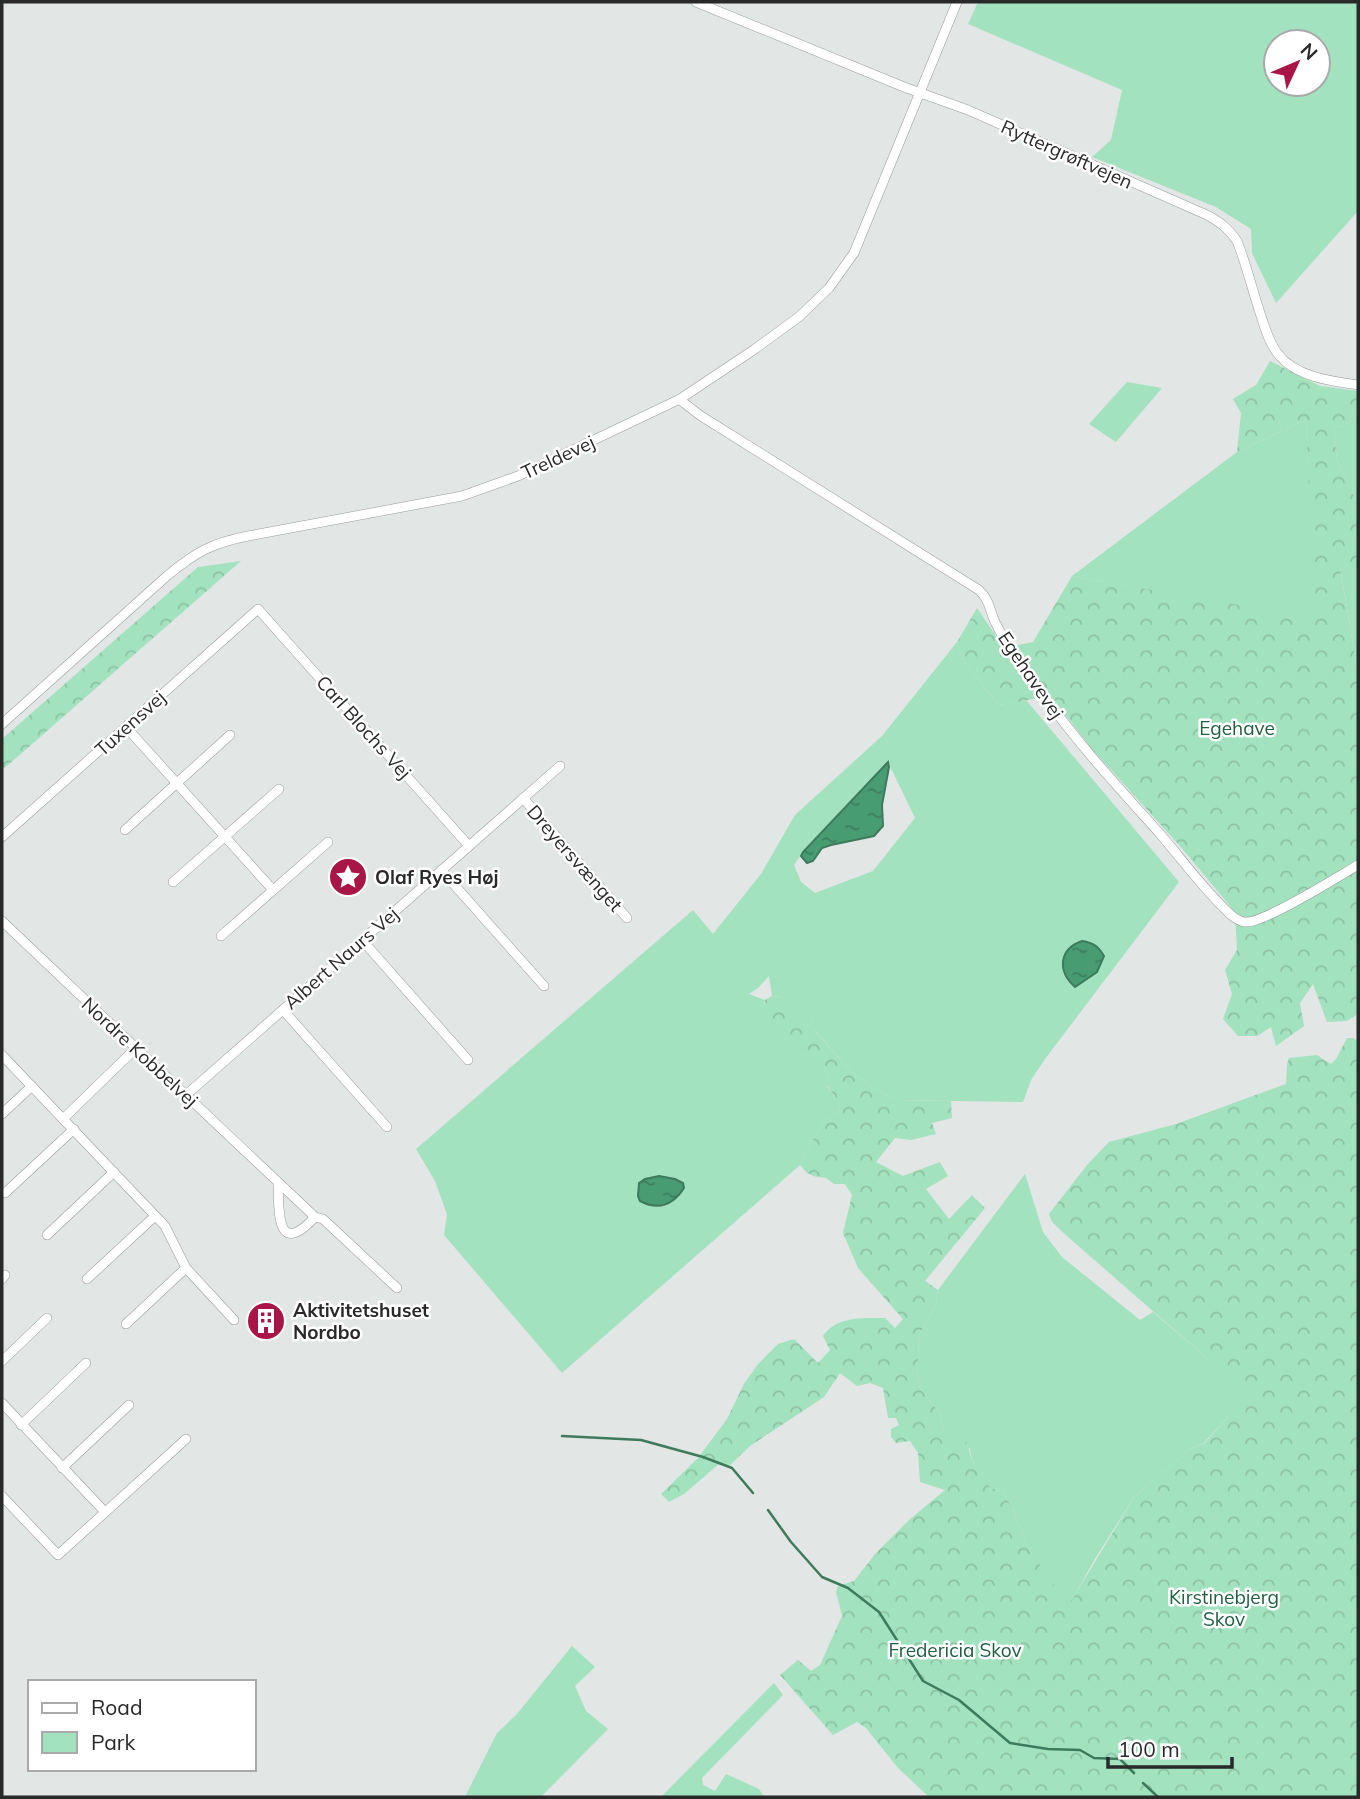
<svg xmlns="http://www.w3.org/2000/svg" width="1360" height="1799" font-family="Mulish,sans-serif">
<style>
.green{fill:#a2e2be;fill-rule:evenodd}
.forest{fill:url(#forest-crowns)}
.water{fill:url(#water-ripples);stroke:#3e7a5c;stroke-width:2}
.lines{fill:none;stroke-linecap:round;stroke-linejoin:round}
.stream{stroke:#3e7a5c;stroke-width:2.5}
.minor-casing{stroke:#979b99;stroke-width:10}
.minor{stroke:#fff;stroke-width:9}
.labels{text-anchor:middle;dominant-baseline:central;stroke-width:5;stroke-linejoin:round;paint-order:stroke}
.street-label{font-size:19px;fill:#282928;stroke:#fff}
.park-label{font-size:19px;fill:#205f42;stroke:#fff}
.poi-label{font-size:19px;font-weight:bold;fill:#282928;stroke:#fff;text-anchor:start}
</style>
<defs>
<pattern id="forest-crowns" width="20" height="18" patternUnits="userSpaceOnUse" patternTransform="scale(1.75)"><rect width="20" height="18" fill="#a2e2be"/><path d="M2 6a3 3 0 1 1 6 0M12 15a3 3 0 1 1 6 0" fill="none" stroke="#8cc2a3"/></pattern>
<pattern id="water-ripples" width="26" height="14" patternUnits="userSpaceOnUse" patternTransform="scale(1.75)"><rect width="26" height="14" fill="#479c72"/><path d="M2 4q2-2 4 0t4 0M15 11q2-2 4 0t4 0" fill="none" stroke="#3b7f5e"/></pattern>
</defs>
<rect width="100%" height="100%" fill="#e2e6e4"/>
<g class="green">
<path d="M 978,2 L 1358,2 L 1358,211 L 1276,303 L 1252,253 L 1251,229 L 1216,207 L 1092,157 L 1111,140 L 1122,90 L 968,24 ZM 1276,42 L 1318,42 L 1318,84 L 1276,84 Z"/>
<polygon points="1127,382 1162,388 1116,442 1089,424"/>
<polygon points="1358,419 1358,504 1337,461 1334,429"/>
<polygon points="1306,420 1315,619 1072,576 1237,452"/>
<polygon points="1340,566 1358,566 1358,674"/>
<path d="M 957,642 L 963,660 L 999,705 L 1026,700 L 1179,882 L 1045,1059 L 1031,1080 L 1023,1102 L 894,1100 L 852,1073 L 796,1009 L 782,997 L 772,996 L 769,976 L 758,988 L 749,994 L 765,1000 L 764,1003 L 798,1052 L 817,1059 L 823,1064 L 830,1078 L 827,1086 L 839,1102 L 838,1112 C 833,1115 828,1119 824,1123 C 815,1133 808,1152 800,1165 L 562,1373 L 444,1235 L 447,1214 L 435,1181 L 416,1149 L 693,910 L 713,934 L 761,874 L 795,815 L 882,736 ZM 888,762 L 915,818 L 873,871 L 815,893 L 801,882 L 794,865 L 803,852 Z"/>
<path d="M 1025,1174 L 1043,1232 L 1062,1257 L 1140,1320 L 1153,1312 L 1249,1394 L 1204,1443 L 1190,1449 L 1135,1496 L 1096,1557 L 1068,1607 L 1026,1544 L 1012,1508 L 1003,1492 C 1000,1491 995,1492 992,1489 C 981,1483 971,1461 970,1449 L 946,1435 L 943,1431 L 940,1413 L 920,1388 L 916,1373 L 919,1356 L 918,1337 L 936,1304 L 938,1290 Z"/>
<polygon points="572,1646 595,1667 575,1686 586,1711 608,1729 541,1797 465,1797 497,1733 517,1714"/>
<polygon points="774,1683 783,1695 702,1778 703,1785 715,1791 726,1774 759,1789 764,1797 661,1797"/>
</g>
<g class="forest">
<polygon points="1270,361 1320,386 1358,391 1358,419 1334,429 1337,461 1358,504 1358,566 1340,567 1358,674 1358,1014 1347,1021 1327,1022 1313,984 1300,1003 1304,1026 1276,1046 1271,1027 1257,1036 1238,1036 1223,1019 1232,994 1225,970 1237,950 1235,912 1180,846 1091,748 1051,696 999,705 963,660 957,642 977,608 1004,648 1033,642 1072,576 1314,618 1306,420 1237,452 1241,413 1233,399 1256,385"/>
<polygon points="241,561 15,759 2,770 2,739 198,567"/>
<path d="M 772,996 L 782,997 L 813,1022 L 815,1031 L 852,1073 L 894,1100 L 951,1101 L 952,1118 L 932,1123 L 936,1134 L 911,1140 L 895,1138 L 876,1162 L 903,1176 L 940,1162 L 948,1176 L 926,1189 L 949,1219 L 972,1195 L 985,1208 L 925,1281 L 938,1290 L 936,1304 L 918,1337 L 919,1356 L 916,1373 L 920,1388 L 940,1413 L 943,1431 L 946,1435 C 974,1437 965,1448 975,1466 C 979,1475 985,1482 992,1489 L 998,1489 L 1003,1492 L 1012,1508 L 1026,1544 L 1068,1606 L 1135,1496 L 1190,1449 L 1205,1443 L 1248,1394 L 1068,1237 L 1052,1222 L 1049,1214 L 1087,1165 L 1109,1142 L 1176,1124 L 1286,1084 L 1287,1064 L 1289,1058 L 1317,1055 L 1331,1064 L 1336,1059 L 1347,1038 L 1353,1038 L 1358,1041 L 1358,1797 L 929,1797 L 898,1768 L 866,1728 L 857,1722 L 833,1735 L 780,1675 L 798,1660 L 811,1671 L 820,1665 L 842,1616 L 836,1592 L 838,1586 L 854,1581 L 875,1554 L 909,1520 L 945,1490 L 920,1482 L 918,1453 L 910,1441 L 896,1443 L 891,1437 L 891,1429 L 899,1425 L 896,1418 L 888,1418 L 883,1388 L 870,1383 L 857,1386 L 840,1373 L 824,1397 L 750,1446 L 728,1467 L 719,1464 L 684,1494 L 669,1502 L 661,1494 L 698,1458 L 727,1419 L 744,1384 L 758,1364 L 778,1344 L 794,1339 L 818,1363 L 830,1350 L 823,1336 C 836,1316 863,1318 885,1318 L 895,1328 L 903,1319 L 858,1268 L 843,1233 L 852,1195 L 845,1184 L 834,1184 L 826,1178 L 813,1176 L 806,1172 L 800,1165 C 808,1152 815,1133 824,1123 C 828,1119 833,1115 838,1112 L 839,1103 L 825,1082 L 830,1078 C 816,1049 799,1060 782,1041 C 777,1036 774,1028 771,1022 C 767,1015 764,1008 765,1000 Z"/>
</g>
<g class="water">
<polygon points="888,762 889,767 882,805 883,826 874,836 831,845 822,848 813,861 807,863 801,856 803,852"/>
<path d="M 1082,941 C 1094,943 1098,946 1104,956 L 1097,972 L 1075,987 C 1057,971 1059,949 1082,941 Z"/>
<path d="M 659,1176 L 675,1179 L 683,1183 L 684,1188 C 673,1205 659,1211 640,1201 L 638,1196 L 639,1183 L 645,1179 Z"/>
</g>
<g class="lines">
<g class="stream">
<polyline points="562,1436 641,1440 703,1457 732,1468 753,1493"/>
<polyline points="768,1510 791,1542 822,1577 848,1588 879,1612 923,1681 959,1700 1010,1743 1048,1749 1080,1750 1094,1758 1120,1759 1134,1773"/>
<polyline points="1143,1783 1158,1797"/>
</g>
<defs>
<g id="minor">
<path d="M 696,2 L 904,87 L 968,110 L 1207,215 C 1220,222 1228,228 1237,241 C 1247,266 1253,293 1262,319 C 1266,331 1270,344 1278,354 C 1296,377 1331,381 1358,385"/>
<path d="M 680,399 L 684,403 L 701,416 L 979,590 C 989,599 990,611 995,622 C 1007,647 1026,671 1042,693 C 1078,744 1120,789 1161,835 C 1184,862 1205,891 1231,915 C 1235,918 1241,922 1245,922 C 1263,924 1339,876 1358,865"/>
<path d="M 2,724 L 168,575 C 196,552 212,543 248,536 L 462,496 L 518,476 L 680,399 L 755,349 L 800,316 L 829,288 L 854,253 L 957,2"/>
<polyline points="126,727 273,890"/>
<polyline points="523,798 627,918"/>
<polyline points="125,830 230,735"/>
<polyline points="2,837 258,609 469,846"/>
<polyline points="441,870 544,986"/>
<polyline points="173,882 279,789"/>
<path d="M 2,921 C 106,1020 211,1119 315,1217 C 276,1259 279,1211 278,1182"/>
<polyline points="221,936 328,842"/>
<polyline points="362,940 468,1060"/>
<polyline points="283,1010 387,1127"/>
<polyline points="2,1055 165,1226 186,1268 126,1324"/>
<polyline points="186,1095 560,766"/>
<polyline points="2,1114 32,1086"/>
<polyline points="63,1119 136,1048"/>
<polyline points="5,1193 74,1129"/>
<polyline points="315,1217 323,1219 397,1288"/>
<polyline points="47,1235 114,1172"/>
<polyline points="186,1268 234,1320"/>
<polyline points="2,1279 5,1275"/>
<polyline points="87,1279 155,1216"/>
<polyline points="2,1361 47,1318"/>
<polyline points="2,1403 105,1512"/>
<polyline points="21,1425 86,1363"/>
<polyline points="62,1468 129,1405"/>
<polyline points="2,1496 58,1555 186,1439"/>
</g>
</defs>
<use href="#minor" class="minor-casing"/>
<use href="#minor" class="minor"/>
</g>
<defs>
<symbol id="sight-disc" viewBox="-11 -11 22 22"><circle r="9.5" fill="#aa1547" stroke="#fff"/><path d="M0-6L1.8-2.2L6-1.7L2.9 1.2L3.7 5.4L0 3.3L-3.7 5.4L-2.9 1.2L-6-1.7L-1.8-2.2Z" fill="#fff"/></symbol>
<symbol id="building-disc" viewBox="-11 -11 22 22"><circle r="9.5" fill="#aa1547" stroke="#fff"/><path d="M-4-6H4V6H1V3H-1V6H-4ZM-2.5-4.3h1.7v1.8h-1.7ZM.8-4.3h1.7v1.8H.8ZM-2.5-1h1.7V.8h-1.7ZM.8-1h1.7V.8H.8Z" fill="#fff"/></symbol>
</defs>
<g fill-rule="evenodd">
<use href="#sight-disc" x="326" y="855" width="44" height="44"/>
<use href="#building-disc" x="244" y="1299" width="44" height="44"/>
</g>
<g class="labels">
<g class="street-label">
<text transform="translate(1067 154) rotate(24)">Ryttergrøftvejen</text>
<text transform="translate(558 457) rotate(-25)">Treldevej</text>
<text transform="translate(1031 675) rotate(56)">Egehavevej</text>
<text transform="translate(130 723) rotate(-42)">Tuxensvej</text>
<text transform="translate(364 727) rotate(48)">Carl Blochs Vej</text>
<text transform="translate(575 858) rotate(49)">Dreyersvænget</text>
<text transform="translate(341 958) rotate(-41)">Albert Naurs Vej</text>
<text transform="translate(140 1052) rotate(43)">Nordre Kobbelvej</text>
</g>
<g class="park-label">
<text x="1237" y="728">Egehave</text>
<text x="1224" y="1597">Kirstinebjerg<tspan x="1224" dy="22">Skov</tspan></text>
<text x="955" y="1650">Fredericia Skov</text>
</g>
<g class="poi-label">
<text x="375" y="877">Olaf Ryes Høj</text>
<text x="293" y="1310">Aktivitetshuset<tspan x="293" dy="22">Nordbo</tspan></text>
</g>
</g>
<rect width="1360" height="1799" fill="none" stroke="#282928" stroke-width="7"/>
<rect x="28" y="1680" width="228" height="91" fill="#ffffff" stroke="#a9a9a9" stroke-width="2"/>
<rect x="42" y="1703" width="35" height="10" fill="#ffffff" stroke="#a9a9a9" stroke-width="2"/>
<text x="91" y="1715" font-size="21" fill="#282928">Road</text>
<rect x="42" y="1732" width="35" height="21" fill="#a2e2be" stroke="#a9a9a9" stroke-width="2"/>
<text x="91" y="1750" font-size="21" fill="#282928">Park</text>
<g transform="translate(1297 63) rotate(46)"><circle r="33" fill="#ffffff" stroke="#a9a9a9" stroke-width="2"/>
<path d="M0-5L12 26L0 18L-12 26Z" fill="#aa1547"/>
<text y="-10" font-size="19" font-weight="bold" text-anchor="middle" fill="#282928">N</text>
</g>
<path d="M1108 1757v10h124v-10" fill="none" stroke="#282928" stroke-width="3.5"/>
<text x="1118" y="1757" font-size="21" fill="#282928" stroke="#ffffff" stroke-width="5" paint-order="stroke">100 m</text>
</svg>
